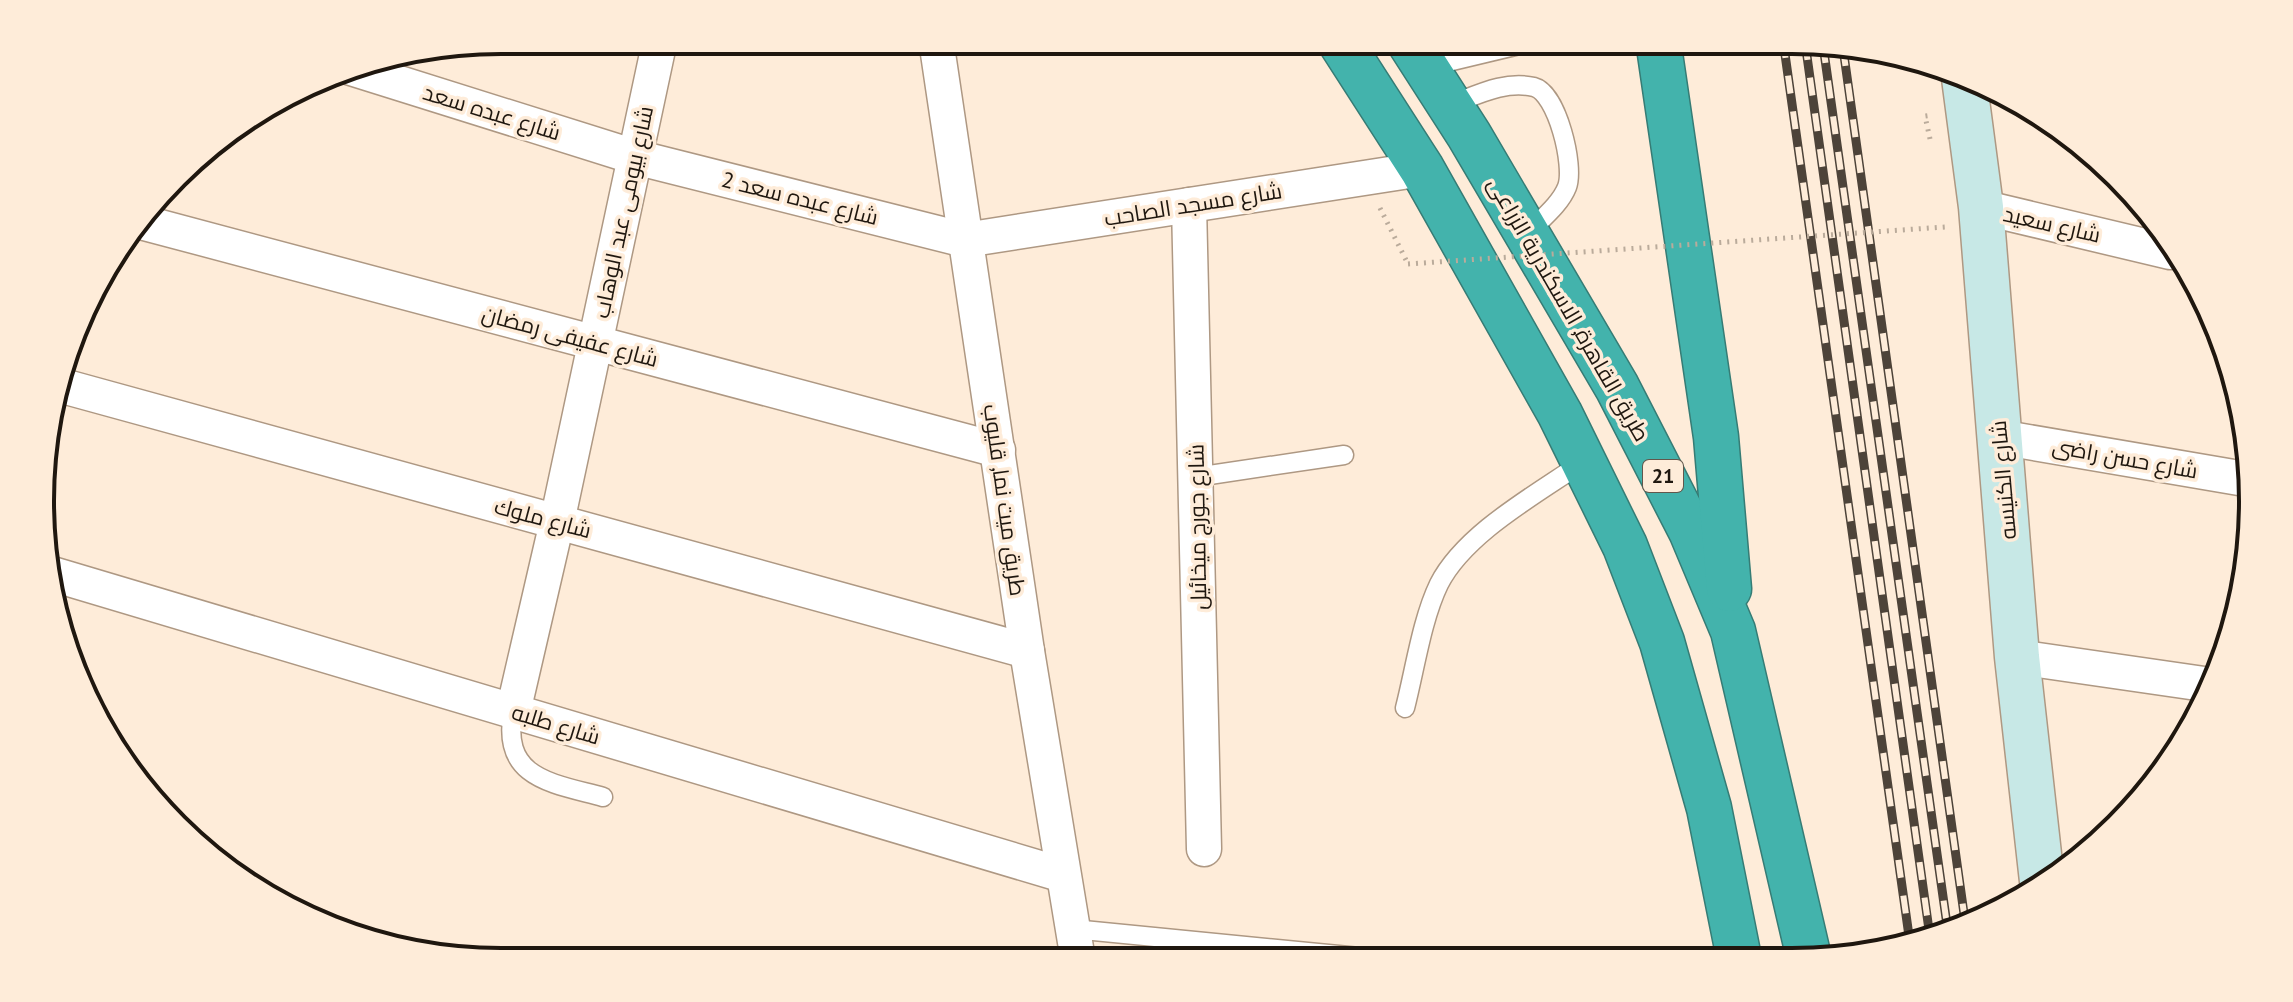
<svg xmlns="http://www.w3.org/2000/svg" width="2293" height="1002" font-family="'PT Sans',Cairo,sans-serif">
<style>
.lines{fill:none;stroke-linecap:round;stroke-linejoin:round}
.lane-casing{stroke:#ae9883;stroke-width:21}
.street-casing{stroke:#ae9883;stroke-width:37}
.secondary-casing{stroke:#ae9883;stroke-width:47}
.highway-casing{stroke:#367c75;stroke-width:47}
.path{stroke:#baab9b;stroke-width:5;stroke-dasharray:2 6;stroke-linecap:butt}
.lane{stroke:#fff;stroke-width:18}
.street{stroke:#fff;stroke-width:34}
.secondary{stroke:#c7e8e6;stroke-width:44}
.highway{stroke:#43b3ac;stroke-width:44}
.rail-casing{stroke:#4d4339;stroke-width:9}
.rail{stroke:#feecd9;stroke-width:6;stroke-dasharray:18;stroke-linecap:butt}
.path-bridge{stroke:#baab9b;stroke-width:5;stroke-dasharray:2 6;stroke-linecap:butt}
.labels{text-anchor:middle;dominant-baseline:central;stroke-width:7;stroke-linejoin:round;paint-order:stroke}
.shield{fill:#feecd9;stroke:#62574c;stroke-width:2}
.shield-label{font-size:20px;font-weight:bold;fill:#1f170f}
.street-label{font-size:22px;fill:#1f170f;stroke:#feecd9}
.rim{fill:none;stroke:#1f170f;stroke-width:4}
</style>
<rect width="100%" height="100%" fill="#feecd9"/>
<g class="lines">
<defs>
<g id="lane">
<polyline points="1427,67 1540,40"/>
<path d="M 1450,105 C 1477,95 1505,80 1534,87 C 1557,93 1575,166 1567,187 C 1560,205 1540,220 1527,234"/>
<polyline points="1196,477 1344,455"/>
<path d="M 1405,708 C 1415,669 1422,619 1439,584 C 1465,533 1537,494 1583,462"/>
<path d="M 513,712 C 501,779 552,783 603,797"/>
<polyline points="1073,929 1380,959"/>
</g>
<g id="street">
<polyline points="936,40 1027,651 1078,960"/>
<polyline points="348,67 635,157 965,240 1422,169"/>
<polyline points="1189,205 1204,849"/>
<polyline points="1981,207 2170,252"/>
<polyline points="141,222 998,450"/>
<polyline points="59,385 1027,651"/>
<polyline points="1999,437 2251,480"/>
<polyline points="49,573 1063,875"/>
<polyline points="2017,657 2211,685"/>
<polyline points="513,712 557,522 660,40"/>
</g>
<polyline id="secondary" points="1964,78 1981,207 2017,657 2042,881"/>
<g id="highway">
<polyline points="1339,40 1422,169 1560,414 1625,546 1662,642 1709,808 1739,958"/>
<polyline points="1408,40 1469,135 1617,387 1691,531 1733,631 1809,958"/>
<polyline points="1658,40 1716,437 1729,589"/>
</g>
</defs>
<use href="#lane" class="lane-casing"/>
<use href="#street" class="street-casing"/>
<use href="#secondary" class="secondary-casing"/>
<use href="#highway" class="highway-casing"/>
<g class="path">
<polyline points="1930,139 1925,116 1932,115"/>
<polyline points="1380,208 1408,264"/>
</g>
<use href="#lane" class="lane"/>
<use href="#street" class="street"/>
<use href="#secondary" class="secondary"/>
<use href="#highway" class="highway"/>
<defs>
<g id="rail">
<polyline points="1783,40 1910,943"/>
<polyline points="1805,42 1930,937"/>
<polyline points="1823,45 1948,932"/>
<polyline points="1843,48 1966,928"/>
</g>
</defs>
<use href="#rail" class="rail-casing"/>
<use href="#rail" class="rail"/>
<polyline class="path-bridge" points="1408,264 1945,227"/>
</g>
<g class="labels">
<rect class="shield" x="1643" y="460" width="40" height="32" rx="6"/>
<g class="shield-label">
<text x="1663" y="476">21</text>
</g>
<g class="street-label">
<text transform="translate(492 112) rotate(17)">شارع عبده سعد</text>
<text transform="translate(800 198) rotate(14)">شارع عبده سعد 2</text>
<text transform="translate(1193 204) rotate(-9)">شارع مسجد الصاحب</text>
<text transform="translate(623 212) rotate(-78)">شارع بيومى عبد الوهاب</text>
<text transform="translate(2052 224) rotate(13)">شارع سعيد</text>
<text transform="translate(1569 309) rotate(60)">طريق القاهرة, الاسكندرية الزراعى</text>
<text transform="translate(570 336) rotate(15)">شارع عفيفى رمضان</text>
<text transform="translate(2125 458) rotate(10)">شارع حسن راضى</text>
<text transform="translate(2003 480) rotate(-95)">شارع الكنيسه</text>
<text transform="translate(1005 500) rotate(82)">طريق ميت نما, قليوب</text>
<text transform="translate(543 518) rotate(15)">شارع ملوك</text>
<text transform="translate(1197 527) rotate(-91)">شارع جورج ميخائيل</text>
<text transform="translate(556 724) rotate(17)">شارع طلبه</text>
</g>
</g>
<path d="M0 0H2293V1002H0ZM501 54H1792A447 447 0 0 1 2239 501V501A447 447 0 0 1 1792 948H501A447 447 0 0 1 54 501V501A447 447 0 0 1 501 54Z" fill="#feecd9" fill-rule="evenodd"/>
<path class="rim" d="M501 54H1792A447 447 0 0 1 2239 501V501A447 447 0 0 1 1792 948H501A447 447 0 0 1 54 501V501A447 447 0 0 1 501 54Z"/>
</svg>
